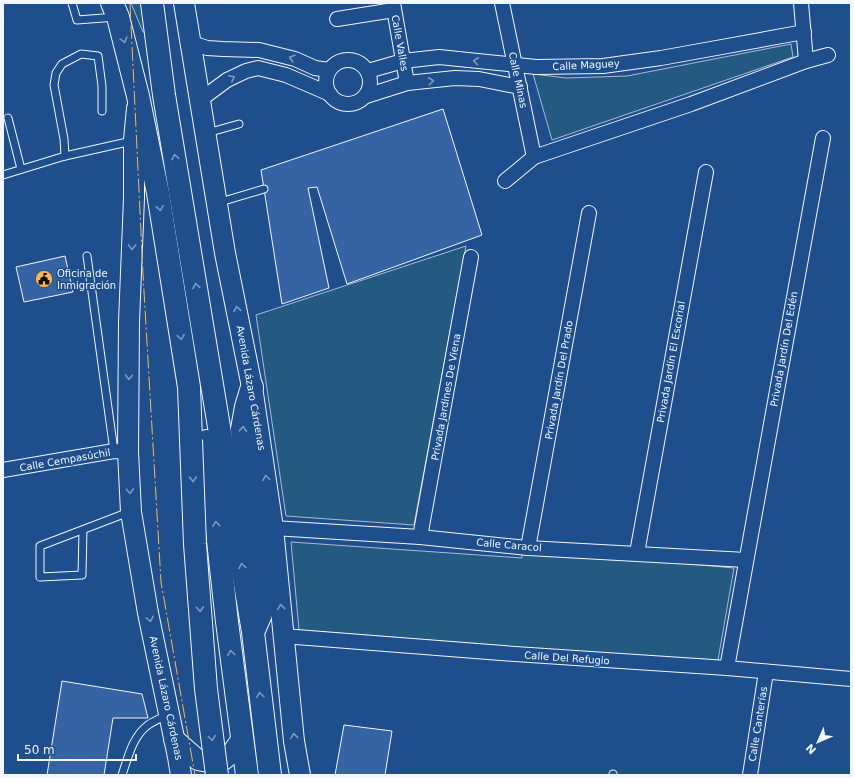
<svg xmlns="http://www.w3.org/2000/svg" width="854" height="778" font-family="'DejaVu Sans',sans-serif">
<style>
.green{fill:#245a82;stroke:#a8bbd7}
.building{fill:#3563a3;stroke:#f2f6ff}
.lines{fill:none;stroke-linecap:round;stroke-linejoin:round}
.lane-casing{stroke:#f2f6ff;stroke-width:9}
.street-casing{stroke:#f2f6ff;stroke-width:16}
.secondary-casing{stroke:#f2f6ff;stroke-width:22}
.highway-casing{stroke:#f2f6ff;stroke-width:24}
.lane{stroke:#1f4e8c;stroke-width:7}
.street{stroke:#1f4e8c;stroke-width:14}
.secondary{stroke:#1f4e8c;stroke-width:20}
.highway{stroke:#1f4e8c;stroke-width:22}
.highway-bridge-casing{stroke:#f2f6ff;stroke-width:24;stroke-linecap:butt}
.highway-bridge{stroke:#1f4e8c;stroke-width:22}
.power{stroke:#ffb74d;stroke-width:1;stroke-dasharray:14 3 2 3;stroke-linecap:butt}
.oneway{stroke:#7e9ac0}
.labels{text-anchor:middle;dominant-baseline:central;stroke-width:3;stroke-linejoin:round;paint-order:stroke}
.street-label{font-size:10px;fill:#f2f6ff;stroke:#1f4e8c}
.poi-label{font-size:10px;fill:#f2f6ff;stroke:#1f4e8c;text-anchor:start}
</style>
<rect width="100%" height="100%" fill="#1f4e8c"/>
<g class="green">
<polygon points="131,3 145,3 150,32 143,32"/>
<polygon points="791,44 793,57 552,140 533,74 566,78 627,76"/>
<polygon points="466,246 414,525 286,516 256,315"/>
<polygon points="291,542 522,558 522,549 734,568 718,660 593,653 517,655 517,647 299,630"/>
</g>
<g class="building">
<polygon points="443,109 482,235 347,284 317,187 308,188 329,288 282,304 261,170"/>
<polygon points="65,256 73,292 24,302 16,267"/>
<polygon points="62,681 142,694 148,718 113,718 104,775 47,775"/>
<polygon points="344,725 392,731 385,775 335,775"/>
</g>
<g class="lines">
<defs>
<g id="lane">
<polyline points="72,3 77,20 116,17"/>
<polyline points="8,118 21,169"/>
<polyline points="207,133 239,124"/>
<polyline points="65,156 64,139 54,85 56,73 62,64 81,54 98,56 102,86 102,111"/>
<polyline points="3,175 65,156 132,141"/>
<polyline points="217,203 264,189"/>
<polyline points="87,256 114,451"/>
<polyline points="83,530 82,575 40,577 40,546 129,512"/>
<path d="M 122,775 C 128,758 132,737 148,725 C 154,721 161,718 167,715"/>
<polyline points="613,775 613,774"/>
</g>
<g id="street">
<polyline points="393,3 407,83"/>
<polyline points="502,3 534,157"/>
<polyline points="801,3 806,61"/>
<polyline points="337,19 394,10"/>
<polyline points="192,43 207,48 223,49 259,50 295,59 315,68 329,70"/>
<circle cx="348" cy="82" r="22"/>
<polyline points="368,71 403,61 439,57 536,67 603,66 661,58 804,32"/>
<polyline points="366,96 407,83 455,78 479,79 520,87"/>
<polyline points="200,100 227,80 246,71 258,68 286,75 330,94"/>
<polyline points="505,181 534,157 691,104 806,61 828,55"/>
<polyline points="3,470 114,451 128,452"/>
<polyline points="273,528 420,537 528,548 746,560"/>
<polyline points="420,537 471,257"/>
<polyline points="528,548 589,213"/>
<polyline points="637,553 706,172"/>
<polyline points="283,636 515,654 727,668 851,679"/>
<polyline points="727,668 780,374 823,138"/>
<polyline points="750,775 766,672"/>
</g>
<g id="secondary">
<polyline points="184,3 225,253 252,387 273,528 294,741 300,775"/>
<polyline points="137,108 134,140 134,198 129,322 128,452 131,512 148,613 178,757 181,775"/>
<polyline points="174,739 198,760 208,762 223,760 232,753 241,740"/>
</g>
<g id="highway">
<polyline points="112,3 118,17 138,96 158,193 189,387 191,440"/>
<polyline points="152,3 164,95 253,632 270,775"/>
<polyline points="252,387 246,407 242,429 243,451 262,571 263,594 261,614 255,628"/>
<polyline points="207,441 227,622 247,775"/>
</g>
</defs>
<use href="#lane" class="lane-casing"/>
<use href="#street" class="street-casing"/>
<use href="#secondary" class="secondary-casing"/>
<use href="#highway" class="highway-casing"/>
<use href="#lane" class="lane"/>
<use href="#street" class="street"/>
<use href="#secondary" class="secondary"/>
<use href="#highway" class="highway"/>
<defs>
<polyline id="highway-bridge" points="191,440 195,544 206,689 217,775"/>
</defs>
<use href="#highway-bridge" class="highway-bridge-casing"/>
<use href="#highway-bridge" class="highway-bridge"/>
<polyline class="power" points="130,3 143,274 161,582 195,775"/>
</g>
<defs><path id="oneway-chevron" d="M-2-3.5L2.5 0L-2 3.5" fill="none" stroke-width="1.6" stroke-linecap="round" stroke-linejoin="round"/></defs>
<g class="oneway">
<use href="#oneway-chevron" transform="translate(124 40) rotate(75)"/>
<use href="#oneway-chevron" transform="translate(292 58) rotate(-163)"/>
<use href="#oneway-chevron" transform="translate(476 61) rotate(-173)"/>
<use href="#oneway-chevron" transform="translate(232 78) rotate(-26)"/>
<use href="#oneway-chevron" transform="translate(431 81) rotate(-6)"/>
<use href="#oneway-chevron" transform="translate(175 157) rotate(-100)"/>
<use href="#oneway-chevron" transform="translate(160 208) rotate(81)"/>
<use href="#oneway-chevron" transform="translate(132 247) rotate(92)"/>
<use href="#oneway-chevron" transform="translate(196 286) rotate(-99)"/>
<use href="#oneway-chevron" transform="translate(237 309) rotate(-101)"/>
<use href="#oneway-chevron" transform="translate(181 337) rotate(81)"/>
<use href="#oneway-chevron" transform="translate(129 377) rotate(91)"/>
<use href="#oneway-chevron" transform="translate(243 429) rotate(-87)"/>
<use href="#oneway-chevron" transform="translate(266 478) rotate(-98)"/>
<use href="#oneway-chevron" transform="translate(193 479) rotate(88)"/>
<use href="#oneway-chevron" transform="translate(130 491) rotate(87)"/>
<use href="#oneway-chevron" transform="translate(216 524) rotate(-96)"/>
<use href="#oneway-chevron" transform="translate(242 566) rotate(-99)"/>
<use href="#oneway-chevron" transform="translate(281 607) rotate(-96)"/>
<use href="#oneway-chevron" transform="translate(200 609) rotate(86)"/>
<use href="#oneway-chevron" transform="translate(150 619) rotate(78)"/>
<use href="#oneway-chevron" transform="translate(231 653) rotate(-97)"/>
<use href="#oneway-chevron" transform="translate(260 695) rotate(-97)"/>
<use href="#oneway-chevron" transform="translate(294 736) rotate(-96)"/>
<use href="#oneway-chevron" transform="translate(212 738) rotate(82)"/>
</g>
<defs>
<symbol id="civic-disc" viewBox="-11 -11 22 22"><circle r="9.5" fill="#ffb74d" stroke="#1f4e8c"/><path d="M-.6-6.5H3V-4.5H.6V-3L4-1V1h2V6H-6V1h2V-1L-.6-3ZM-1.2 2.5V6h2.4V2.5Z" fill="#111"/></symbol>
</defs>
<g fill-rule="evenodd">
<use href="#civic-disc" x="34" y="269" width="20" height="20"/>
</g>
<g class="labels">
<g class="street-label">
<text transform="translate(400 43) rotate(80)">Calle Valles</text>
<text transform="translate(586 65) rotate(-3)">Calle Maguey</text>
<text transform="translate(518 80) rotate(78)">Calle Minas</text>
<text transform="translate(784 349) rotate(-80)">Privada Jardín Del Edén</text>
<text transform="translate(671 362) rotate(-80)">Privada Jardín El Escorial</text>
<text transform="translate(559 380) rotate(-80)">Privada Jardín Del Prado</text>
<text transform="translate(251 388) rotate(80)">Avenida Lázaro Cárdenas</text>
<text transform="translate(446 397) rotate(-80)">Privada Jardines De Viena</text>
<text transform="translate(65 460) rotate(-10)">Calle Cempasúchil</text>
<text transform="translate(509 545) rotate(5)">Calle Caracol</text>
<text transform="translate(567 658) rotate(4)">Calle Del Refugio</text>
<text transform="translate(166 698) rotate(78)">Avenida Lázaro Cárdenas</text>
<text transform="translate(758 724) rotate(-81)">Calle Canterías</text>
</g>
<g class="poi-label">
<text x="57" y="273">Oficina de<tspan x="57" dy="12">Inmigración</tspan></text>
</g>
</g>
<rect width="854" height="778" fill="none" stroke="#f2f6ff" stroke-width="8"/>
<g transform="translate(818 742) rotate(225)" stroke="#1f4e8c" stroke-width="3" paint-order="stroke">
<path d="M0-3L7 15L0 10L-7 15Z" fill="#f2f6ff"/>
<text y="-6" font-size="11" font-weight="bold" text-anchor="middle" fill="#f2f6ff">N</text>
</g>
<path d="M18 754v6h118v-6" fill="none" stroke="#f2f6ff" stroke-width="2"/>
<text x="24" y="754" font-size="12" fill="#f2f6ff" stroke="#1f4e8c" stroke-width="3" paint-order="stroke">50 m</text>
</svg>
